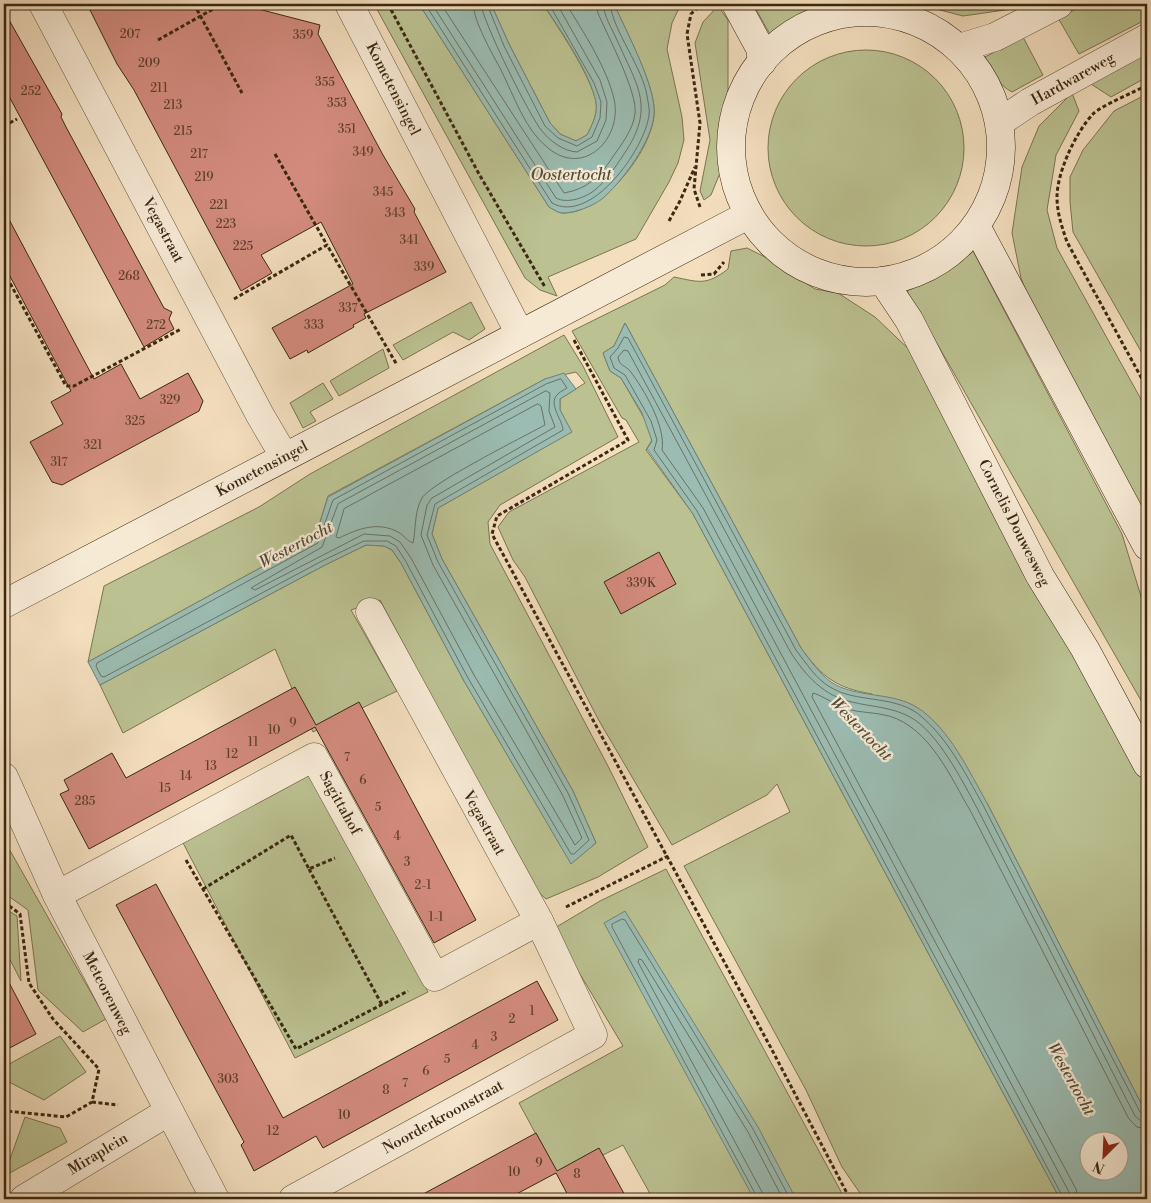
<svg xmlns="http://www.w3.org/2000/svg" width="1151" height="1203" font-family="'Libre Bodoni',serif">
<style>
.green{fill:#bbc191;stroke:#7a7451}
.water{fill:#9bbcb2;stroke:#748172;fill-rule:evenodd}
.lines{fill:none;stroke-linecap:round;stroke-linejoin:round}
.shore{stroke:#6a7262;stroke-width:1}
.building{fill:#d28a7d;stroke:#3a2811}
.street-casing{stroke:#68563c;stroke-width:29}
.secondary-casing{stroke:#3a2811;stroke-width:29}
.path{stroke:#3a2811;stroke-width:3;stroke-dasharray:4 2.5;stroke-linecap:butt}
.street{stroke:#f7ead5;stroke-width:28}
.secondary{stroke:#f7ead5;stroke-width:28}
.labels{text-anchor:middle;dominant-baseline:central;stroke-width:4.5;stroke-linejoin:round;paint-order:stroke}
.number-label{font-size:12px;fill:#60402c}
.street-label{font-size:15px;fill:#3a2811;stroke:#f7ead5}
.water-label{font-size:16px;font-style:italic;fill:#524d39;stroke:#f7ead5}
</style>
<rect width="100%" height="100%" fill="#f3debe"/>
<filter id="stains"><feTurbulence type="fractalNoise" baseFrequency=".004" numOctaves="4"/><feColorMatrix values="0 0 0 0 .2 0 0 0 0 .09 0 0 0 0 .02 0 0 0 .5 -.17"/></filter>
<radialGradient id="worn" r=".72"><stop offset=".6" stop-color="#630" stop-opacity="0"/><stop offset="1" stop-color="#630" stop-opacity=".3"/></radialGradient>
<g class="green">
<path d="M 374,4 L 419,4 L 549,207 C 553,209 558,213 563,213 C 602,214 651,152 654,115 C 657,88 625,30 614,4 L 681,4 L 672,23 L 667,49 L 682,117 L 684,140 L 678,163 L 669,182 L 636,239 L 548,277 L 557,296 L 540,290 L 525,278 Z"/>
<path d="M 491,4 L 543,4 C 559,29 590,74 596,102 C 598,114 592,125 587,135 L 576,141 L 560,134 L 550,123 L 509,44 Z"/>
<polygon points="753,4 838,4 838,5 800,19 772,38"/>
<polygon points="917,4 1019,4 1019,8 963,16"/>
<polygon points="1086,4 1147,4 1147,19 1079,54 1058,18"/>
<polygon points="718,6 728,20 728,115 720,173 711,195 704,200 700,191 710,140 695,43 703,22"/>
<path d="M 1023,37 L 1043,75 L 1012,92 C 999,86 991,70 985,57 Z"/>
<circle cx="866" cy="148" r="98"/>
<polygon points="1147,53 1147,77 1111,97 1091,84"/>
<polygon points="1072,93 1079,111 1056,155 1047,210 1057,248 1147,410 1147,524 1040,329 1021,278 1012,233 1022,167 1039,126"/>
<polygon points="1147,94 1147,362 1073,232 1070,202 1070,177 1083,150 1114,111"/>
<path d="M 747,248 L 767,258 L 815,289 L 838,293 L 875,317 L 915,355 L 1147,786 L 1147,1115 L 987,803 L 872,694 C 836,688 822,677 801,648 L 625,323 L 614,346 L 603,353 L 610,371 L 621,378 L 647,423 L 652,440 L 646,450 L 693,514 L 1060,1199 L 864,1199 L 842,1167 L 806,1090 L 684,866 L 790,812 L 777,784 L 767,795 L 672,845 L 598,719 L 525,577 L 513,560 L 498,527 L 509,512 L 639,442 L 626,420 L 622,418 L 572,331 L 665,285 L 674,277 C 699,282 706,286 728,269 L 731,251 Z"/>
<polygon points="973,251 1122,534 1147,616 1147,711 907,291 938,276"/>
<polygon points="471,302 485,329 469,340 453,332 403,360 393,345"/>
<polygon points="564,335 583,366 618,437 500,505 488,522 490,544 608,766 648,847 598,877 546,899 534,888 380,600 351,610 397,691 313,732 296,698 275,649 123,733 100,685 325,565 366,545 384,546 392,550 401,563 464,681 571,863 596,843 573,791 442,559 432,534 438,508 571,432 560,410 560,399 585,383 576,372 545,379 328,496 315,538 88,662 104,586 259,507 310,474"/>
<polygon points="383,349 389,368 339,396 330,381"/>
<polygon points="323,383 333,399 310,412 316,421 303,428 290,403"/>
<polygon points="313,769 428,992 295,1058 182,841"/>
<polygon points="4,840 106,1019 83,1032 38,990 28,910 4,893"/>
<polygon points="666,869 845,1199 653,1199 623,1145 559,1177 519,1103 623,1046 553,929 600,901"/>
<polygon points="4,908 17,916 21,981 4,948"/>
<polygon points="60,1036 86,1072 44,1100 7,1081 4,1083 4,1067"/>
<polygon points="25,1117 60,1128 67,1142 4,1176"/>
</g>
<g class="water">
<path d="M 419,4 L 491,4 L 509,44 L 550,123 L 560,134 L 576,141 L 587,135 C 592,125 598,114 596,102 C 590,73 560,29 543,4 L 614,4 C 626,31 657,88 654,115 C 652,141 622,182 602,199 C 593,206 575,213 563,213 C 558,213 553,209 549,207 Z"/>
<path d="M 625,323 L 801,648 C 810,660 819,673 831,682 C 857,699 892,691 918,708 C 949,728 970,773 987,803 L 1147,1115 L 1147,1199 L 1060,1199 L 693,514 L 647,449 L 652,441 L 642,413 L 621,378 L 610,371 L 603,353 L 614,346 ZM 1088,1140 L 1118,1140 L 1118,1170 L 1088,1170 Z"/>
<polygon points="564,373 576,389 560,399 560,410 572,432 438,508 432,534 442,559 573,791 596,843 571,864 464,681 401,563 392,550 384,546 366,545 325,565 100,685 88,662 315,538 328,497 545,379"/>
<polygon points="625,911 758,1127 796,1199 754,1199 604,923"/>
</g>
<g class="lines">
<g class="shore">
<path d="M 425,4 L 552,203 C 591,225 645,149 649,115 C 650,110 648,102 647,96 C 643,68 613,31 610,4"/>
<path d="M 432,4 L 556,198 C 567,204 585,198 595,190 C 607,180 616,166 624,154 C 656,107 637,86 617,40 C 612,29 604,16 603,4"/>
<path d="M 441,4 L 564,193 C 587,189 600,177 612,158 C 621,145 633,130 635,114 C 638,92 607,35 598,13 L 596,4"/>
<path d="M 473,4 C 474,22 492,53 501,70 C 514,96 525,130 548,148 C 584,178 623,138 614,99 C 607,68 583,31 566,4"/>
<path d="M 481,4 C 481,18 531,119 542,131 C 550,141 563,151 577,152 L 597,141 L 606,120 L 607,102 L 600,80 L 557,4"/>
<polyline points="487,4 504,46 545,126 558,138 577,146 592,137 600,118 601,102 594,83 549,4"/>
<path d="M 561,379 L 567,388 C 564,390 559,392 557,395 C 548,404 563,421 563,430 L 435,504 L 427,535 L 438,562 L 568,793 L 589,840 L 574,854 L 571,854 L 468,678 L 405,560 L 396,546 L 387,541 L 364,541 L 322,561 L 104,677 L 101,676 L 96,666 L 97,663 L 318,543 L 333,500 L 546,384 Z"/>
<polygon points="546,391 550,393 549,411 555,427 432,498 427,505 421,535 433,565 563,796 582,838 575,845 474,675 411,558 400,542 390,536 364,534 255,590 251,588 322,547 338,504"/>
<path d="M 538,404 L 541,406 L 545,425 C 523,437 431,483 422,498 C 414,512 416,530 413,543 C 408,542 404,535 398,532 C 377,521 358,529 339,538 L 336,537 L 344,509 Z"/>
<polyline points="758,1199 612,927 612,924 622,919 625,920 753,1129 790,1199"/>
<polyline points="764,1199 762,1192 638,962 639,959 642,960 748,1132 783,1199"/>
<path d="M 1064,1199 L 697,511 L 654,450 L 657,440 L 651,421 L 625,375 L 614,368 L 610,357 L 618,348 L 624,337 L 628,338 L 796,650 C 806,663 816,679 830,687 C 856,703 891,695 917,713 C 947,736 965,773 983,805 L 1140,1112 L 1147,1115"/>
<path d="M 1071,1199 L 1069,1192 L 703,508 L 662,450 C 666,427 644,389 630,371 C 625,365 619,366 618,357 L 624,350 L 628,351 L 791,653 C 806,676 824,696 852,702 C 872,707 892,707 910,717 C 937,731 963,782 977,808 L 1135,1116 L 1141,1121 L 1147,1122"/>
<path d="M 1078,1199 L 1076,1189 L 812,697 L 813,693 C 819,694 838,706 847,709 C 860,713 875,712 889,716 C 930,728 951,778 971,812 L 1129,1119 L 1137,1127 L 1147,1129"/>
</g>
</g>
<g class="building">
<polygon points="87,4 239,4 320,25 318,34 383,155 415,209 414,212 446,272 364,314 366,318 353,325 354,327 308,353 307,350 290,359 272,328 353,284 321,222 261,255 272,273 241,291 134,90 117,64"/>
<polygon points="4,11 62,114 61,117 66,127 164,308 172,312 169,319 174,329 144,347 4,87"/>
<polygon points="4,210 94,379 121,364 140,399 188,373 203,401 199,411 62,485 52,482 30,442 63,424 51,402 71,391 4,265"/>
<polygon points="659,552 676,584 621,614 604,582"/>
<polygon points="295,687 316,725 359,702 476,920 434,943 315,727 89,849 60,794 69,790 64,780 112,753 126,778"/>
<polygon points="156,884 283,1118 537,981 558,1020 323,1148 316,1136 254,1171 241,1145 244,1142 116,905"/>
<polygon points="4,973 36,1034 4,1051"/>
<polygon points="536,1133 557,1171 599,1148 627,1199 570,1199 556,1173 507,1199 414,1199"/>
</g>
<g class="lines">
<defs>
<g id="street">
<polyline points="43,4 260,415 284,456"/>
<polyline points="349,4 520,334"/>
<polyline points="959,48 995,37 1059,4"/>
<polyline points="1000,122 1030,102 1147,38"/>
<polyline points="4,777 57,895 215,1199"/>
<polyline points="57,895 314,757 435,977 539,921"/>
<polyline points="24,1199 168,1112"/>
<polyline points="293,1199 593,1035 539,921 370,612"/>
</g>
<g id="secondary">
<polyline points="736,4 760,48 762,62"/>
<circle cx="866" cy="147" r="135"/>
<polyline points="976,226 1147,546"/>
<polyline points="883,281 909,320 1040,576 1085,649 1147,764"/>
<polyline points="4,604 748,215"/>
</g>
</defs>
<use href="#street" class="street-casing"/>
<use href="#secondary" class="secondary-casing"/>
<g class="path">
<polyline points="194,4 242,93"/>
<polyline points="388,4 479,174 545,287"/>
<polyline points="158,40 222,4"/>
<path d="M 1147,85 C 1135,92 1102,105 1093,114 C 1076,132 1057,172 1057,197 C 1057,213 1062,227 1067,242 L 1147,388"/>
<polyline points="4,126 17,119"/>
<polyline points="275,154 327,245"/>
<polyline points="700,207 694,189 700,123 687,34 691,14 701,4"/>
<polyline points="669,221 680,201 695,167"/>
<polyline points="4,272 66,386 74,386 181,329"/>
<polyline points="701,275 714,274 724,262"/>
<polyline points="234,299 327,245 397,365"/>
<polyline points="574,340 628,440 497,516 492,534 771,1048 850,1199"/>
<polyline points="186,860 296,1049 408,991"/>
<polyline points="309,869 382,1005"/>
<polyline points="203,889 291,835 309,869 335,858"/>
<polyline points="4,902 20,914 29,983 53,1019 99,1069 92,1102 66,1117 6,1111 4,1122"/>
<polyline points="566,907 668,856"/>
<polyline points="92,1102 118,1105"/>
</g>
<use href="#street" class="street"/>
<use href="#secondary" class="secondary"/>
</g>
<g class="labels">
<g class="number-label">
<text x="130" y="34">207</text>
<text x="303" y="35">359</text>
<text x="149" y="63">209</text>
<text x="325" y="82">355</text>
<text x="159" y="88">211</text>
<text x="31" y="91">252</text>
<text x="337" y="103">353</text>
<text x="173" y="105">213</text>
<text x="347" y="129">351</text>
<text x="183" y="131">215</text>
<text x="363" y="152">349</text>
<text x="199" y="154">217</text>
<text x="204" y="177">219</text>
<text x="383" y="192">345</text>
<text x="219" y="205">221</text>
<text x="395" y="213">343</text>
<text x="226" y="224">223</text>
<text x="409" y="240">341</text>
<text x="243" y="246">225</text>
<text x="424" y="267">339</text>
<text x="129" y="276">268</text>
<text x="348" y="308">337</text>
<text x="156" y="325">272</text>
<text x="314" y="325">333</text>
<text x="170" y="400">329</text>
<text x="135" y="421">325</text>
<text x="93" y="445">321</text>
<text x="59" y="462">317</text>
<text x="641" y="583">339K</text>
<text x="293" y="723">9</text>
<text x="274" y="730">10</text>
<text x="253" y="742">11</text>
<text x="232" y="754">12</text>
<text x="347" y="757">7</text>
<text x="211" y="766">13</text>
<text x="186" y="776">14</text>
<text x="363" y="780">6</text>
<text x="165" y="788">15</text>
<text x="85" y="801">285</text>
<text x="378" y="807">5</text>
<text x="397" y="836">4</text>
<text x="407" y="862">3</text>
<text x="423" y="885">2-1</text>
<text x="436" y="917">1-1</text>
<text x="532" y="1011">1</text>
<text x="512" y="1019">2</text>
<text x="494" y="1037">3</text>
<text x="475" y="1045">4</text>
<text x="447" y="1059">5</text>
<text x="426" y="1071">6</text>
<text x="228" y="1079">303</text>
<text x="405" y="1083">7</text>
<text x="386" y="1090">8</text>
<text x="344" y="1115">10</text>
<text x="273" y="1131">12</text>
<text x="539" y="1163">9</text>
<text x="514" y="1172">10</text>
<text x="577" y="1174">8</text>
</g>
<g class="street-label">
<text transform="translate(1073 79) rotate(-29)">Hardwareweg</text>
<text transform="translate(393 89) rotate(63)">Kometensingel</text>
<text transform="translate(163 230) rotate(62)">Vegastraat</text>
<text transform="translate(262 469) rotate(-28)">Kometensingel</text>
<text transform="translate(1014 523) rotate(63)">Cornelis Douwesweg</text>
<text transform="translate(340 803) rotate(61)">Sagittahof</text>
<text transform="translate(484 823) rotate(61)">Vegastraat</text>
<text transform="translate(107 993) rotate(63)">Meteorenweg</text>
<text transform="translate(443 1117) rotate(-29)">Noorderkroonstraat</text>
<text transform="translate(98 1154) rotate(-31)">Miraplein</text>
</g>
<g class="water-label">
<text x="571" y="175">Oostertocht</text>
<text transform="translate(296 545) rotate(-28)">Westertocht</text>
<text transform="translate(861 729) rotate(46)">Westertocht</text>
<text transform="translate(1071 1079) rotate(61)">Westertocht</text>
</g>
</g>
<rect width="1151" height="1203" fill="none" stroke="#f3debe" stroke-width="20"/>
<rect x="5" y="5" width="1141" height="1193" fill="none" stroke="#3a2811" stroke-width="2.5"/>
<rect x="10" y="10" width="1131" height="1183" fill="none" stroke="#3a2811"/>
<g transform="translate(1104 1156) rotate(204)"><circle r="24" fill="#f7ead5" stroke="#ab9c87"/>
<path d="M0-4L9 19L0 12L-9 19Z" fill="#8f2418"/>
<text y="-8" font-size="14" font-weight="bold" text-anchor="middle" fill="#3a2811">N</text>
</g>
<rect width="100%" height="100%" filter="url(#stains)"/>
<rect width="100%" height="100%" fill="url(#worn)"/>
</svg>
